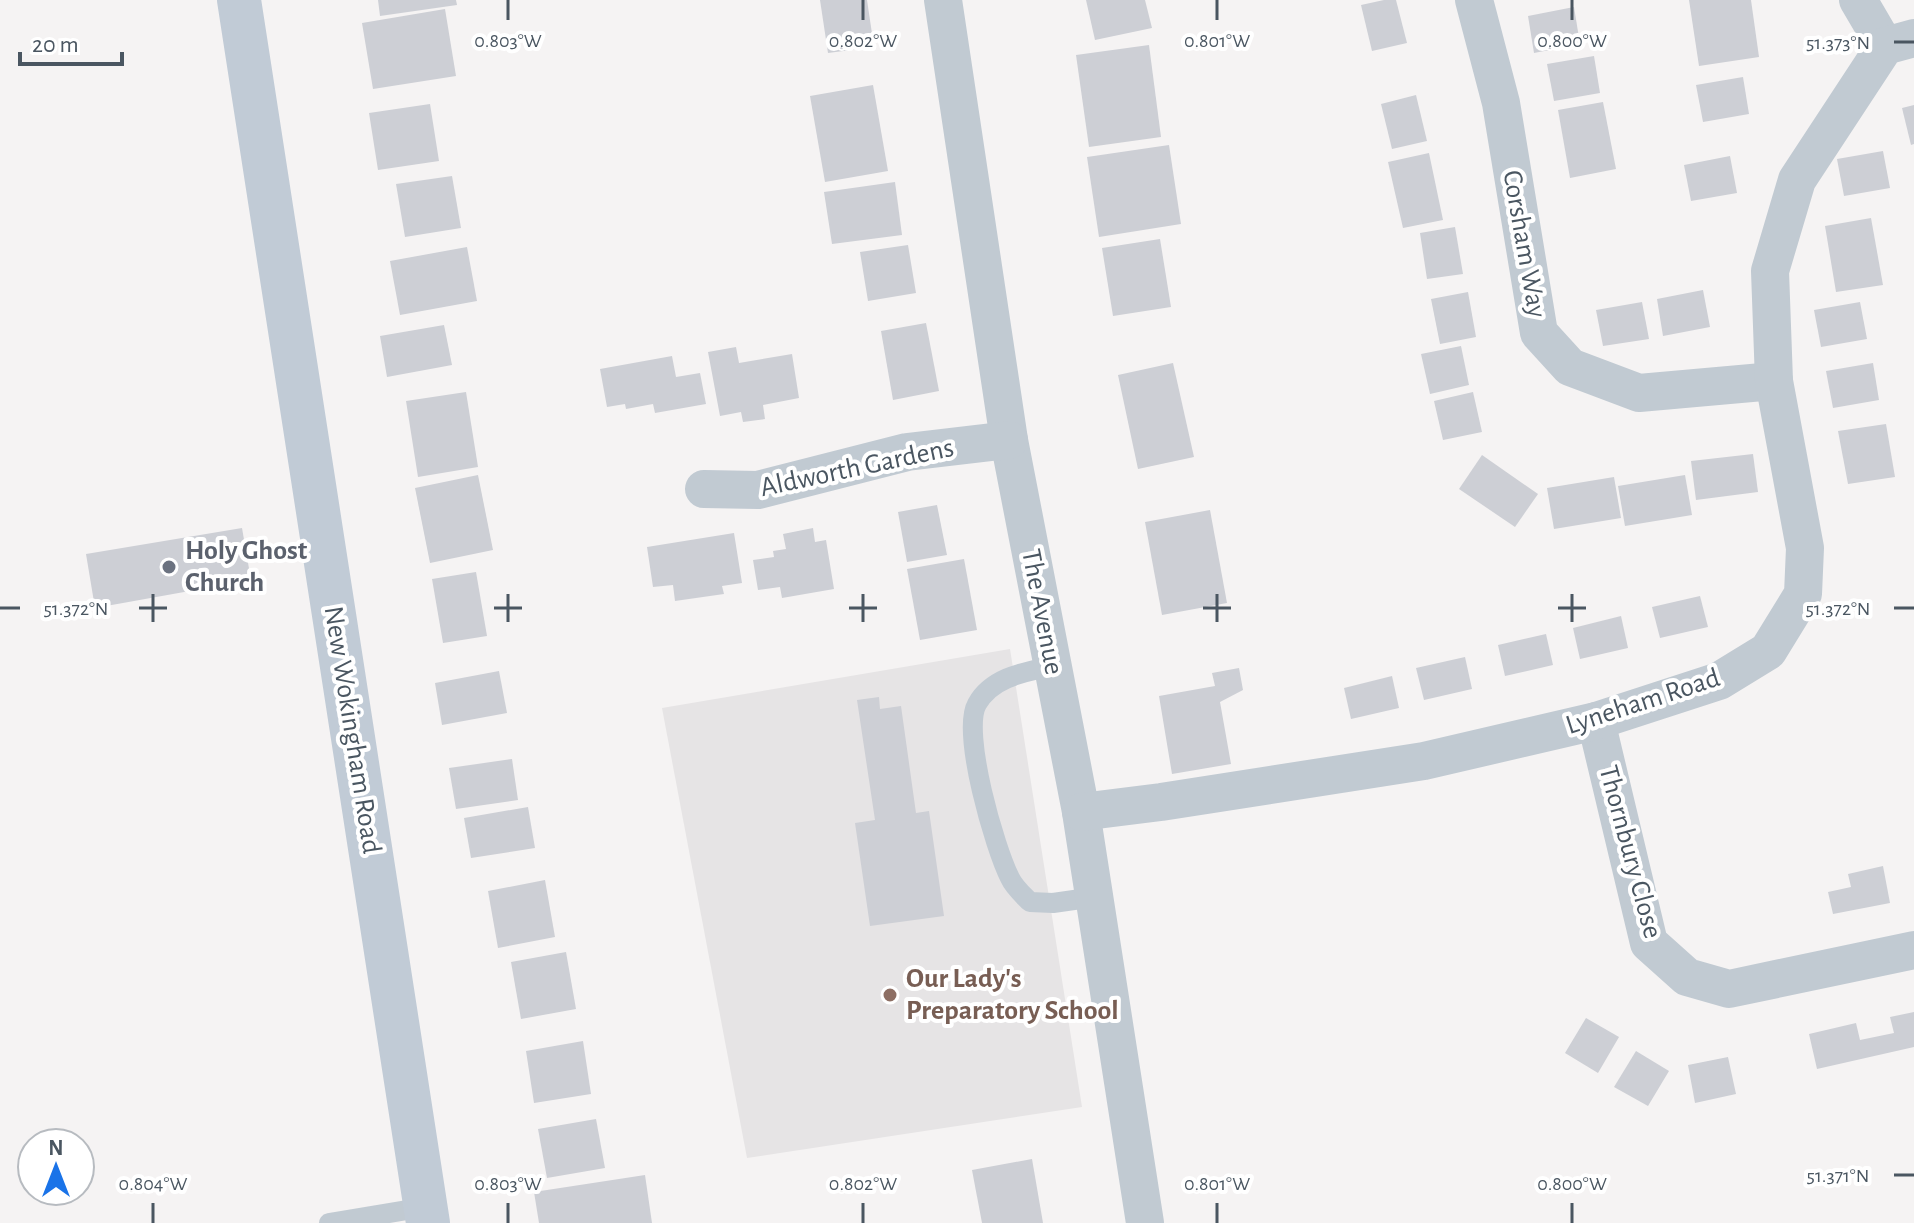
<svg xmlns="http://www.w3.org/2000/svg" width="1914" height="1223" font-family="'Alegreya Sans',sans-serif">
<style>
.education{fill:#e6e4e5}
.building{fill:#cdcfd5}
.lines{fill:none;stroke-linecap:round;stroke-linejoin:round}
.lane{stroke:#c1cad2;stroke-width:20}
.street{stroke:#c1cad2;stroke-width:38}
.secondary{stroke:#c1cbd6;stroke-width:44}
.ticks{fill:none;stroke:#4a5661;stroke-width:3}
.worship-dot{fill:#6b7280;stroke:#fff;stroke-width:3}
.education-dot{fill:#8d6e63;stroke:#fff;stroke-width:3}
.labels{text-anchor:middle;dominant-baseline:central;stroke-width:8;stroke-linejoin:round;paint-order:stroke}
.street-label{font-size:28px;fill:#4a5661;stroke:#fff}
.worship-label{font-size:28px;font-weight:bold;fill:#5b616d;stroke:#fff;text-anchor:start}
.education-label{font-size:28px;font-weight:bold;fill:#785e54;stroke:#fff;text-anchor:start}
.ticks-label{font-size:20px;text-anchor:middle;fill:#4a5661;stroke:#fff;stroke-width:8;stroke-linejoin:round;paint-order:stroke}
</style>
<rect width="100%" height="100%" fill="#f5f3f3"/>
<polygon class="education" points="1010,649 1082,1107 747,1158 662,708"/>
<g class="building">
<polygon points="378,0 456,0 457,5 380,16"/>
<polygon points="820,0 867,0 874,47 828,53"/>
<polygon points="1086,0 1145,0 1152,28 1095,40"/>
<polygon points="1384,0 1396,0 1407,43 1372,51 1361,5"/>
<polygon points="1689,0 1751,0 1759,57 1699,66"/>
<polygon points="1574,7 1580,44 1534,53 1528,16"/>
<polygon points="445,9 456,76 373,89 362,23"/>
<polygon points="1149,45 1161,137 1089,147 1076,55"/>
<polygon points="1594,56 1600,93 1554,101 1547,64"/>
<polygon points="1743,77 1749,114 1703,122 1696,85"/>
<polygon points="873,85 888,171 825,182 810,96"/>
<polygon points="1416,95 1427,141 1392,149 1381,104"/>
<polygon points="1603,102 1616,169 1570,178 1558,110"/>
<polygon points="430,104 439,161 378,170 369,113"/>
<polygon points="1914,105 1914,144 1911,145 1902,108"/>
<polygon points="1169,145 1181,224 1099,237 1087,157"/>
<polygon points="1883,151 1890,188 1844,196 1837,159"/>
<polygon points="1429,153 1443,220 1403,228 1388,162"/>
<polygon points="1730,156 1737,193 1691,201 1684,165"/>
<polygon points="452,176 461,228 405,237 396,184"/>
<polygon points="895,182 902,235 832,244 824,192"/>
<polygon points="1871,218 1883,285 1836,292 1825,226"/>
<polygon points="1455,227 1463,274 1427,279 1420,233"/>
<polygon points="1160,239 1171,307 1113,316 1102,248"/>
<polygon points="908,245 916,293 868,301 860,252"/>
<polygon points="467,247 477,301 400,315 390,261"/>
<polygon points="1703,290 1710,327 1663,336 1657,299"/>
<polygon points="1468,292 1476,337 1440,344 1431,299"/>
<polygon points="1642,302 1649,339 1603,346 1596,310"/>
<polygon points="1860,302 1867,339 1821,347 1814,310"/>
<polygon points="926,323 939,391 893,400 881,331"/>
<polygon points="444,325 452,365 387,377 380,336"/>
<polygon points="1461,346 1469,385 1430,394 1421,354"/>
<polygon points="736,347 739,363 792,354 799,398 763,405 765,419 743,422 741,412 720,416 708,352"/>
<polygon points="672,356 676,377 700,373 706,404 655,413 653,404 626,409 625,404 607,407 600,369"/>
<polygon points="1173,363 1194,457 1138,469 1118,375"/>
<polygon points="1873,363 1879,400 1833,408 1826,371"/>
<polygon points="466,392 478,467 418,477 406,401"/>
<polygon points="1473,392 1482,432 1443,440 1434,401"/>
<polygon points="1886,424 1895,477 1848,484 1838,431"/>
<polygon points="1753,454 1758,492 1696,500 1691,461"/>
<polygon points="1482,455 1538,494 1515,527 1459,489"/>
<polygon points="478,475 493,550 430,563 415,488"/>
<polygon points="1685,475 1692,515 1625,526 1618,486"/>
<polygon points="1614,477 1621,518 1554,529 1547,488"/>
<polygon points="937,505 947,555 907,562 898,512"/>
<polygon points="1210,510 1227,603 1162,615 1145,522"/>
<polygon points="242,528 251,580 95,608 86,554"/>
<polygon points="813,528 815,542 826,540 834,589 782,598 780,587 758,590 753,560 774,557 773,551 786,549 783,534"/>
<polygon points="734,533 742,583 722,586 724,594 675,601 673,585 653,587 647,547"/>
<polygon points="964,559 977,630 920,640 907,569"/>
<polygon points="476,572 487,636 443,643 432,579"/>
<polygon points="1700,596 1708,627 1660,638 1652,607"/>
<polygon points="1621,616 1628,648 1580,659 1573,628"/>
<polygon points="1546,634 1553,665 1505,676 1498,645"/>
<polygon points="1465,657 1472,689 1424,700 1416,668"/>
<polygon points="1239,668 1243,690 1220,702 1231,764 1172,774 1159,696 1215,686 1212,673"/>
<polygon points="499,671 507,713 442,725 435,683"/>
<polygon points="1392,676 1399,708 1351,719 1344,688"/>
<polygon points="879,697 880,709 901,706 916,813 929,811 944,916 870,926 855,823 875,820 857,700"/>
<polygon points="512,759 518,800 456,809 449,768"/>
<polygon points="528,807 535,848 471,858 464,818"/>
<polygon points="1883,866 1890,903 1833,914 1828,892 1851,887 1848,874"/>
<polygon points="545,880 555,937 498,948 488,891"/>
<polygon points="566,952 576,1009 521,1019 511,962"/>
<polygon points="1914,1012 1914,1047 1817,1069 1809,1034 1856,1023 1860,1040 1894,1033 1890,1017"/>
<polygon points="1586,1018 1619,1037 1598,1073 1565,1053"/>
<polygon points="583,1041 591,1094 534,1103 526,1051"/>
<polygon points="1636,1051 1669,1071 1648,1106 1614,1087"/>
<polygon points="1728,1057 1736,1094 1695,1103 1688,1065"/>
<polygon points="596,1119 605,1168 547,1178 538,1129"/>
<polygon points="1032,1159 1043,1223 982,1223 972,1170"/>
<polygon points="645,1175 652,1223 539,1223 534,1192"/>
</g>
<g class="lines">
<g class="lane">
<path d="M 1052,666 C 1025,672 992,677 977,704 C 961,732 995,849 1010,878 C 1014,887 1023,895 1030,902 L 1053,903 L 1095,897"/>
<polyline points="329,1223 425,1207"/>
</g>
<g class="street">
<polyline points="943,0 1009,440 1081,812 1145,1223"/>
<polyline points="1474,0 1501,103 1539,333 1570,367 1639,393 1774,381"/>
<polyline points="1858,0 1885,46"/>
<polyline points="704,489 758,490 907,452 1009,440"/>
<polyline points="1596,721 1649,943 1687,977 1729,989 1914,950"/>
<polyline points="1081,812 1161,802 1424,761 1596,721 1719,681 1768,651 1803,594 1805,548 1774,381 1770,271 1797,180 1885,46 1914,38"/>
</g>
<polyline class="secondary" points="239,0 428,1223"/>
</g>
<path class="ticks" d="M 508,0 L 508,20M 863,0 L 863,20M 1217,0 L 1217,20M 1572,0 L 1572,20M 1894,42 L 1914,42M 153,594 L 153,622M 508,594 L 508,622M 863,594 L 863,622M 1217,594 L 1217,622M 1572,594 L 1572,622M 0,608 L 20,608M 139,608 L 167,608M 494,608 L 522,608M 849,608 L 877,608M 1203,608 L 1231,608M 1558,608 L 1586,608M 1894,608 L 1914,608M 1894,1175 L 1914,1175M 153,1203 L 153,1223M 508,1203 L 508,1223M 863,1203 L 863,1223M 1217,1203 L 1217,1223M 1572,1203 L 1572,1223"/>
<circle class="worship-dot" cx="169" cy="567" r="8"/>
<circle class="education-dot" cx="890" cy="995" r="8"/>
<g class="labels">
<g class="street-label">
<text transform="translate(1524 244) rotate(80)">Corsham Way</text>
<text transform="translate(857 468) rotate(-12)">Aldworth Gardens</text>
<text transform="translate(1042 612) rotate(79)">The Avenue</text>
<text transform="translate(1643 702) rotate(-18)">Lyneham Road</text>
<text transform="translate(352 730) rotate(81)">New Wokingham Road</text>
<text transform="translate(1630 852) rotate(75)">Thornbury Close</text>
</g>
<g class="worship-label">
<text x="185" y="551">Holy Ghost<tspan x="185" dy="32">Church</tspan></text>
</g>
<g class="education-label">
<text x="906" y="979">Our Lady's<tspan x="906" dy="32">Preparatory School</tspan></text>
</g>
</g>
<g class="ticks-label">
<text x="508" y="47">0.803°W</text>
<text x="863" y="47">0.802°W</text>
<text x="1217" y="47">0.801°W</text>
<text x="1572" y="47">0.800°W</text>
<text x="1838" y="49">51.373°N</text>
<text x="76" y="615">51.372°N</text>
<text x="1838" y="615">51.372°N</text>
<text x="1838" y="1182">51.371°N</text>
<text x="153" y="1190">0.804°W</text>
<text x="508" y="1190">0.803°W</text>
<text x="863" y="1190">0.802°W</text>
<text x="1217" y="1190">0.801°W</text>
<text x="1572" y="1190">0.800°W</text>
</g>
<g transform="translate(56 1167)"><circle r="38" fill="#ffffff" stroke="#b7bbc0" stroke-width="2"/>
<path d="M0-6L14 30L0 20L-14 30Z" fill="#1a73e8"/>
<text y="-12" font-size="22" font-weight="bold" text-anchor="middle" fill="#4a5661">N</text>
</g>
<path d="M20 52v12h102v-12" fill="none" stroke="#4a5661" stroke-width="4"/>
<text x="32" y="52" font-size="24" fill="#4a5661" stroke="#ffffff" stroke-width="6" paint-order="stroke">20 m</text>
</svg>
